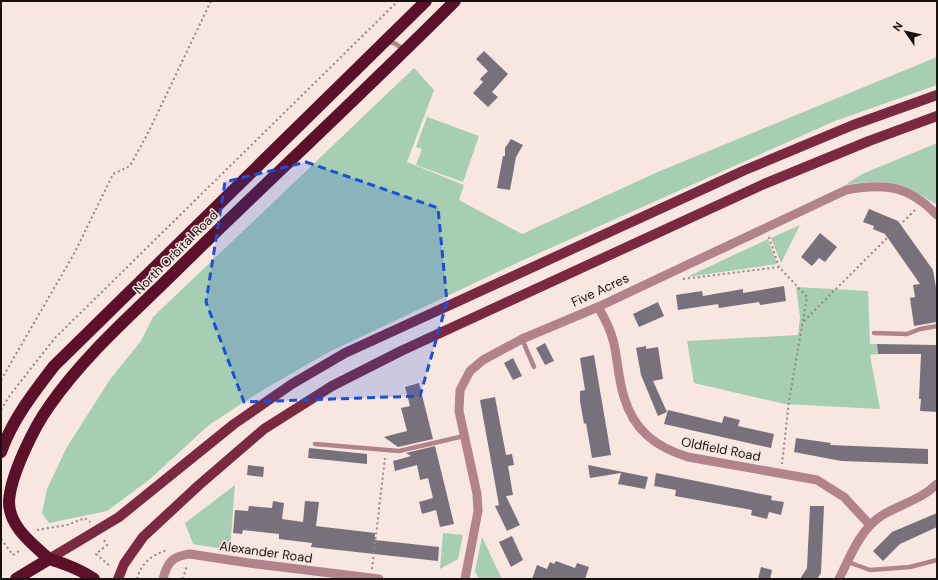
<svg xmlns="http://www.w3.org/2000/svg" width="938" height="580" font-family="'DM Sans',sans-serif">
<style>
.green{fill:#a5ceb2}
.building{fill:#78707b}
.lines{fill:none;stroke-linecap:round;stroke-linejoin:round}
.path{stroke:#928682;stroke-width:2;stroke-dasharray:2 3;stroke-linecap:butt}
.lane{stroke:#b3838c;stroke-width:4.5}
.street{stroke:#b3838c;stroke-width:9}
.primary{stroke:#7b2940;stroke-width:10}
.highway{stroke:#5c1029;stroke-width:12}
.marked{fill:#1d4ed8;fill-opacity:0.2;stroke:#1d4ed8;stroke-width:3;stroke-dasharray:8 5;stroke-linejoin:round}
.labels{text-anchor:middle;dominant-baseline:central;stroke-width:3;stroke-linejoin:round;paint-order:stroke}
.street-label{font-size:13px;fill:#181210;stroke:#f8e7e1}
</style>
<rect width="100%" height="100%" fill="#f8e7e1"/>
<g class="green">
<polygon points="937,57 937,85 835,121 519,262 329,352 261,391 209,425 150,479 107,511 49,523 42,513 47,489 67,447 111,378 141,341 153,317 414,68 434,90 407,162 464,185 459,200 522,234 660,171"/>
<polygon points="427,117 479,136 463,182 416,165 422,149 416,147"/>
<path d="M 937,143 L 937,205 C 903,183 886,178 845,185 L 862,174 Z"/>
<polygon points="800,225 781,263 771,238"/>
<polygon points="768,239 777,264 687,277"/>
<polygon points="796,287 868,291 870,344 877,344 878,354 870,355 880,409 785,404 694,383 687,341 798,335 800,317"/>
<polygon points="235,485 230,550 193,544 185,523"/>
<polygon points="443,533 463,535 458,559 440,569"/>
<polygon points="482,537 502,579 479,579 475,571"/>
</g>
<g class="building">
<polygon points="484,51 508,74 492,92 498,97 488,107 473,93 483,82 480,79 488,71 476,59"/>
<polygon points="511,139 523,145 516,157 510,190 497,188 503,156 505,156 505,148"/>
<polygon points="869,209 898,221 933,270 937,293 937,322 914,326 910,298 915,297 913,285 920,284 885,234 873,229 874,226 863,222"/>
<polygon points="820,233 837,247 825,262 819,258 812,266 801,257"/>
<polygon points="784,286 786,301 760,305 759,302 719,308 718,304 678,310 676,295 702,291 703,296 743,289 743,293"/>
<polygon points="658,302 664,316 639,327 633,314"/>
<polygon points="545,343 554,361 545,365 536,348"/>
<polygon points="877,344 937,345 937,412 920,411 921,399 919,399 921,354 878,354"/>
<polygon points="646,346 646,349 658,347 663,379 653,381 667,412 658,416 641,375 636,348"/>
<polygon points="594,355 611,455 592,458 586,423 584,424 580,401 580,391 585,390 580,358"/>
<polygon points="513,358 522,376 513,380 504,363"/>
<polygon points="419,383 433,439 398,447 384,437 407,431 401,408 410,406 405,387"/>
<polygon points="495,397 506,455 512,454 514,465 508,466 513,495 506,496 520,525 507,531 495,506 499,505 480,400"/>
<polygon points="668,410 722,423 724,416 740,420 738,426 774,434 771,448 664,424"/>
<polygon points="796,438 831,443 830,445 928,449 928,464 841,461 794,452"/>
<polygon points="435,446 454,524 440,527 436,510 422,514 419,502 433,498 428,478 420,480 417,465 395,471 393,461 411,456 406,453"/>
<polygon points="309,448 367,454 367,464 308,458"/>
<polygon points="248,465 264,467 263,477 247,475"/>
<polygon points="588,465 648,477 645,489 618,484 621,473 590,478"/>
<polygon points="656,473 772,496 771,500 784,502 781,515 769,512 767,519 751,515 752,510 675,496 676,490 654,486"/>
<polygon points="273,501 284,503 282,519 303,522 305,501 319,502 316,526 375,533 375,540 439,547 438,561 311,547 312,543 279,539 279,534 243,530 242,534 233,533 235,510 248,511 249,506 272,508"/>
<polygon points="810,506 824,506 821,573 817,579 800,579 807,568"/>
<polygon points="937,513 937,527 900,544 883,561 873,551 892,532"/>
<polygon points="512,536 523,560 511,567 499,542"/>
<polygon points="556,561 575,568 577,563 589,567 585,579 532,579 537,565 547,569 550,562 554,564"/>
<polygon points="761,567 772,570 770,579 758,579"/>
</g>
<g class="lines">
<g class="path">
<polyline points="769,237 779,267 807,297 789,401 782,464"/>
<polyline points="683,279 779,267"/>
<polyline points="804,321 915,210"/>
<polyline points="1,380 75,252 113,174 130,166 149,131 211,1"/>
<polyline points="1,410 10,395 55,338 398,1"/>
<polyline points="37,530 67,525 85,518 90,522"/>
<polyline points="1,539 13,555 19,551"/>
<polyline points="104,540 107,545 96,554 110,566"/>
<polyline points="372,569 385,458"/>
<path d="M 137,579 C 141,563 152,555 167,550"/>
<polyline points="183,579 187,565"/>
</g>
<g class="lane">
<polyline points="388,42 394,43 405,50"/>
<polyline points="874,333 907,334 920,329 937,326"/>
<polyline points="522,339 534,367"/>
<polyline points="315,444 399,451 464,436"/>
<polyline points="848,562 870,570 910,567 937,560"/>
</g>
<g class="street">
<path d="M 598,307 C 604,317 610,328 613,340 C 618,359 618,379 624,397 C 634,431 656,447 688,457 L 817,480 L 844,497 L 870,525"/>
<path d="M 163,579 C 167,563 172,556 190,554 L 249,563 L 379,579"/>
<path d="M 465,579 L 478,511 L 477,494 L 459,411 L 460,390 L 470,371 L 483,360 L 522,339 L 598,307 L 846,190 C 885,183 908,185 937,215"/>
<path d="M 839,579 C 850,557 860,530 881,516 C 900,504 921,500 937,484"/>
</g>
<g class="primary">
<polyline points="49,559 119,517 234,424 292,384 345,353 745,170 853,125 937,95"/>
<polyline points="118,579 124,564 143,537 199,485 264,429 332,386 401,351 764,184 869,141 937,116"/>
</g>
<g class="highway">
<path d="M 1,452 C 12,420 34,392 54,366 L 426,1"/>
<path d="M 49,559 C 33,544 9,527 9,502 C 10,476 34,427 50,405 C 86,353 136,311 181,266 C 272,177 365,91 455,1"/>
<path d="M 16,579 L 49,559 C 66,564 80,569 94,579"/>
</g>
</g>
<path class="marked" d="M 306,162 L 438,208 L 447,302 L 420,396 L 244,402 L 206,302 L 225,182 Z"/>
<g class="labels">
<g class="street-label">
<text transform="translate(176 252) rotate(-45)">North Orbital Road</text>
<text transform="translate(600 290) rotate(-25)">Five Acres</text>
<text transform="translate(721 449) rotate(11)">Oldfield Road</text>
<text transform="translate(266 552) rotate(8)">Alexander Road</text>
</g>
</g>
<rect width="938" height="580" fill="none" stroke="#181210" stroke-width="4"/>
<g transform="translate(906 32) rotate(304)" stroke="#f8e7e1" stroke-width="3" paint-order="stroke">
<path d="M0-3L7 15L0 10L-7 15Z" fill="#181210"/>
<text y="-6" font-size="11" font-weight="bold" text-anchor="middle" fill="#181210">N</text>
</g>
</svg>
